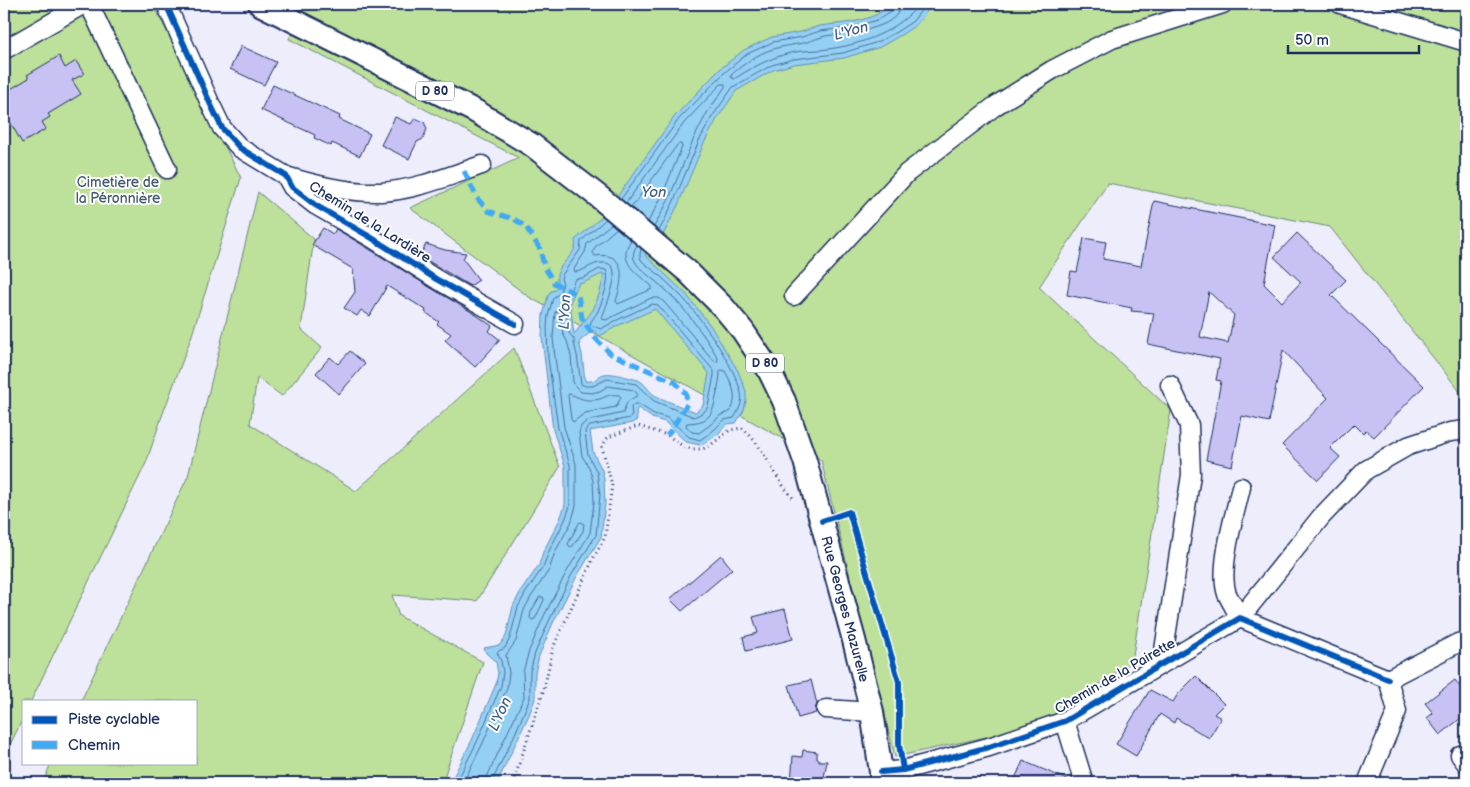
<svg xmlns="http://www.w3.org/2000/svg" width="1470" height="787" font-family="'Balsamiq Sans',sans-serif">
<style>
.green{fill:#bde09a;stroke:#6c887c}
.water{fill:#94cff4;stroke:#648fb8;fill-rule:evenodd}
.lines{fill:none;stroke-linecap:round;stroke-linejoin:round}
.shore{stroke:#4b6f9a;stroke-width:1}
.building{fill:#c8c2f4;stroke:#1b2f5e;fill-rule:evenodd}
.minor-casing{stroke:#1b2f5e;stroke-width:21}
.major-casing{stroke:#1b2f5e;stroke-width:26}
.path{stroke:#1b2f5e;stroke-width:3;stroke-dasharray:1 4;stroke-linecap:butt}
.minor{stroke:#fff;stroke-width:18}
.major{stroke:#fff;stroke-width:22}
.quiet{stroke:#3fa9f5;stroke-width:5;stroke-dasharray:10 5;stroke-linecap:butt}
.cycleway-casing{stroke:#fff;stroke-width:9}
.cycleway{stroke:#0057b8;stroke-width:6}
.labels{text-anchor:middle;dominant-baseline:central;stroke-width:4;stroke-linejoin:round;paint-order:stroke}
.shield{fill:#fff;stroke:#5f6d8e;stroke-width:1}
.shield-label{font-size:12px;font-weight:bold;fill:#1b2f5e}
.park-label{font-size:14px;fill:#445b6d;stroke:#fff}
.street-label{font-size:14px;fill:#1b2f5e;stroke:#fff}
.water-label{font-size:15px;font-style:italic;fill:#3f5f8b;stroke:#fff}
</style>
<rect width="100%" height="100%" fill="#eeedfc"/>
<filter id="ink" filterUnits="userSpaceOnUse"><feTurbulence type="fractalNoise" baseFrequency=".02" numOctaves="2"/><feDisplacementMap in="SourceGraphic" scale="10" xChannelSelector="R" yChannelSelector="G"/><feConvolveMatrix kernelMatrix="1 2 1 2 8 2 1 2 1" color-interpolation-filters="sRGB"/></filter>
<g filter="url(#ink)">
<g class="green">
<polygon points="4,4 151,4 158,14 241,178 191,338 162,416 146,463 31,701 24,701 24,716 6,753 4,751"/>
<polygon points="304,4 1466,4 1466,406 1458,389 1330,227 1108,183 1039,287 1171,410 1132,662 1040,725 895,757 821,460 529,297 410,208 519,158 289,39"/>
<polygon points="258,192 314,239 301,329 322,348 282,396 257,378 250,424 356,491 514,348 560,467 477,601 392,595 399,616 483,662 442,783 43,783 51,763 196,763 196,701 81,701 188,476"/>
</g>
<path class="water" d="M 892,4 L 932,4 L 922,18 L 916,25 L 901,35 L 880,47 L 844,58 L 794,64 L 773,70 L 736,91 L 717,119 L 704,143 L 678,205 L 663,235 L 648,249 L 645,255 L 686,294 L 710,325 L 738,371 L 746,391 L 746,400 L 744,410 L 736,423 L 727,424 L 718,434 L 704,444 L 700,445 L 686,442 L 665,422 L 652,418 L 638,408 L 636,411 L 637,420 L 632,423 L 590,431 L 593,452 L 602,470 L 604,479 L 605,503 L 601,537 L 576,578 L 553,623 L 539,656 L 535,673 L 535,699 L 529,715 L 497,783 L 450,783 L 472,740 L 496,684 L 498,673 L 496,662 L 486,653 L 484,648 L 500,645 L 506,636 L 513,606 L 521,591 L 539,565 L 543,552 L 560,519 L 565,505 L 565,466 L 553,430 L 542,338 L 543,315 L 548,296 L 551,291 L 555,290 L 558,284 C 552,269 570,260 575,248 C 576,246 575,242 575,240 L 604,215 L 675,116 L 720,69 L 744,50 L 772,37 L 801,32 L 819,26 L 853,22 L 868,18 L 876,15 ZM 602,274 L 604,274 L 600,292 L 593,310 L 574,334 L 570,302 L 579,283 L 583,283 ZM 655,309 L 709,373 L 703,405 L 696,412 C 692,411 656,397 653,394 C 648,390 645,383 638,380 C 630,378 612,372 604,374 C 595,377 598,382 585,381 L 582,354 L 579,342 L 593,330 L 600,336 L 617,326 Z"/>
<g class="lines">
<g class="shore">
<path d="M 901,4 C 899,31 845,33 825,36 C 818,38 811,41 803,43 C 793,45 783,46 773,49 C 757,54 745,63 731,75 L 731,77 L 734,79 C 751,68 770,58 790,53 C 802,50 816,51 828,49 C 861,45 899,31 919,4"/>
<polyline points="621,199 679,119 724,73 747,54 773,42 802,37 820,31 854,27 877,20 893,10 894,4"/>
<polyline points="626,203 684,123 721,84 725,84 725,87 707,113 694,138 668,201 654,227"/>
<polyline points="631,208 678,144 681,144 682,147 661,198 648,222"/>
<path d="M 611,224 L 587,244 L 585,252 L 574,269 L 575,272 C 585,271 592,263 601,263 C 629,260 604,308 602,319 L 606,320 L 651,298 L 659,298 L 664,302 L 714,361 L 717,362 L 718,358 C 704,335 688,312 668,292 C 660,284 642,272 636,263 C 632,257 633,251 637,245"/>
<path d="M 617,228 L 595,247 L 593,253 L 595,256 C 628,251 623,280 616,301 L 618,304 L 652,289 L 652,286 C 637,274 616,261 631,240"/>
<polyline points="659,231 673,203 699,141 712,117 733,87 772,65 794,59 843,53 878,42 898,31 913,21 926,4"/>
<path d="M 600,269 L 606,270 C 611,279 602,302 598,311 C 596,316 591,319 590,325 L 601,329 L 615,321 L 652,304 L 658,305 L 714,371 L 714,375 L 708,407 L 704,412 L 694,417 L 654,401 L 636,384 L 607,379 L 593,386 L 585,386 L 581,384 L 577,355 L 574,343 L 574,339 L 569,333 L 565,302 L 575,279 L 583,278 Z"/>
<path d="M 722,370 L 725,371 C 732,384 739,398 730,412 L 721,415 L 710,425 L 699,433 L 692,432 L 686,426 L 687,423 C 711,422 712,415 717,393 C 718,386 720,379 720,372 Z"/>
<path d="M 569,394 C 577,396 583,401 592,400 C 605,400 605,393 619,395 L 621,397 L 616,407 L 585,413 L 573,422 L 571,419 L 568,396 Z"/>
<polygon points="581,522 584,524 583,531 573,546 570,547 568,544 579,523"/>
<polygon points="540,597 543,597 544,600 535,619 532,620 530,618 531,612"/>
<polyline points="456,783 477,742 501,686 503,672 501,661 497,652 505,648 510,638 518,607 525,594 543,567 550,549 565,520 570,506 570,465 558,428 548,358 547,326 548,316 553,298 560,292 563,284 561,279 562,275 580,250 581,241 606,219"/>
<polyline points="463,783 482,745 507,688 509,673 506,655 516,641 524,610 531,597 549,570 555,552 571,523 576,506 576,464 564,427 555,357 553,338 555,312 558,311 560,312 563,334 567,341 571,356 573,382 576,387 581,392 592,393 600,391 608,386 634,390 638,395 627,402 623,413 587,421 581,426 579,433 582,456 589,467 593,481 594,502 590,533 566,573 543,618 529,651 523,672 524,697 487,777 486,783"/>
<path d="M 492,783 L 493,779 L 515,734 L 530,698 L 530,672 L 535,653 L 549,621 L 571,576 L 596,535 L 600,495 L 597,472 L 588,455 L 587,448 L 585,431 L 587,428 L 590,426 L 630,418 L 632,416 L 631,407 L 634,404 L 638,404 L 654,414 L 668,418 L 689,437 L 700,440 L 714,430 L 724,420 L 734,418 C 739,410 743,402 741,393 C 736,368 698,313 680,295 C 673,288 667,282 660,276 C 655,271 647,266 642,261 C 640,258 640,257 640,254 L 641,249"/>
</g>
</g>
<g class="building">
<polygon points="241,46 276,62 264,85 230,69"/>
<polygon points="59,56 65,68 76,61 84,74 72,80 81,94 48,114 50,117 42,122 46,129 22,143 4,111 4,93 29,78 27,75"/>
<polygon points="273,85 340,116 339,119 370,134 360,156 332,143 331,146 314,138 315,135 261,110"/>
<polygon points="395,117 411,124 415,118 424,122 427,129 423,139 417,142 409,159 381,145"/>
<path d="M 1154,201 L 1275,225 L 1264,284 L 1282,302 L 1301,282 L 1274,257 L 1297,233 L 1346,280 L 1331,295 L 1424,386 L 1374,437 L 1366,430 L 1363,433 L 1354,424 L 1330,448 L 1340,457 L 1318,480 L 1282,445 L 1328,398 L 1283,350 L 1269,422 L 1242,416 L 1232,466 L 1206,460 L 1221,381 L 1216,380 L 1220,359 L 1148,344 L 1154,313 L 1131,311 L 1132,308 L 1067,295 L 1071,271 L 1077,272 L 1084,238 L 1106,242 L 1103,259 L 1141,266 ZM 1209,292 L 1234,315 L 1228,343 L 1200,337 Z"/>
<polygon points="323,228 333,234 336,229 366,247 431,288 475,314 492,326 489,331 500,340 475,367 445,340 451,334 437,324 439,322 425,312 426,310 387,286 370,316 361,310 357,316 344,308 355,292 353,269 312,245"/>
<polygon points="426,244 445,250 466,253 463,259 479,280 470,286 420,256"/>
<polygon points="350,351 365,364 339,394 316,373 330,357 338,364"/>
<polygon points="721,555 732,569 682,611 670,599"/>
<polygon points="785,609 793,639 746,651 743,637 758,633 753,617"/>
<polygon points="1196,676 1224,704 1214,714 1221,718 1209,738 1176,718 1174,723 1160,714 1136,756 1116,744 1150,690 1173,702 1178,694"/>
<polygon points="811,680 817,704 815,709 816,713 798,718 789,685"/>
<polygon points="1455,680 1466,695 1466,714 1440,735 1427,718 1433,713 1425,703"/>
<polygon points="803,750 817,752 817,759 819,759 819,761 827,761 823,783 791,783 793,756 802,757"/>
<polygon points="1023,761 1073,782 1073,783 1013,783"/>
</g>
<g class="lines">
<defs>
<g id="minor">
<polyline points="89,4 167,169"/>
<polyline points="166,4 210,103 222,128 240,148 286,176 292,187 315,205 372,238 436,279 515,324"/>
<polyline points="1340,4 1466,42"/>
<polyline points="4,50 84,4"/>
<path d="M 286,176 C 316,185 348,193 381,192 C 415,190 449,176 482,165"/>
<polyline points="794,296 907,173 995,106 1052,70 1112,39 1223,4"/>
<polyline points="1240,618 1388,679"/>
<path d="M 1240,618 C 1236,610 1231,602 1227,594 C 1218,569 1235,514 1241,487"/>
<polyline points="1162,663 1191,475 1189,425 1170,385"/>
<polyline points="1388,679 1458,643 1466,641"/>
<polyline points="826,709 872,712"/>
<polyline points="1065,721 1084,783"/>
<polyline points="1460,755 1466,763"/>
<polyline points="881,772 903,770 989,747 1065,721 1240,618 1321,517 1366,470 1408,446 1450,432 1466,430"/>
<polyline points="1367,783 1397,711 1388,679"/>
</g>
<polyline id="major" points="260,4 475,111 532,145 598,196 687,271 724,308 743,331 769,370 784,401 805,461 854,640 872,712 881,772 881,783"/>
</defs>
<use href="#minor" class="minor-casing"/>
<use href="#major" class="major-casing"/>
<g class="path">
<polyline points="839,515 849,512 899,682 899,744 901,753"/>
<path d="M 513,783 L 544,689 L 553,648 L 594,557 L 605,537 L 612,485 L 602,447 L 608,437 L 638,426 L 667,435 L 684,447 L 693,449 L 702,449 L 708,447 L 730,430 L 742,428 C 765,447 773,477 794,499"/>
</g>
<use href="#minor" class="minor"/>
<use href="#major" class="major"/>
<polyline class="quiet" points="464,171 477,198 488,211 514,219 526,227 540,249 544,266 554,283 578,295 582,318 594,337 611,354 675,382 686,394 687,404 671,430 667,435"/>
<defs>
<g id="cycleway">
<polyline points="166,4 210,103 222,128 240,148 286,176 292,187 315,205 372,238 436,279 515,324"/>
<polyline points="822,521 849,512 899,682 899,744 903,770"/>
<polyline points="881,772 903,770 989,747 1065,721 1240,618 1388,679"/>
</g>
</defs>
<use href="#cycleway" class="cycleway-casing"/>
<use href="#cycleway" class="cycleway"/>
</g>
</g>
<g class="labels">
<g class="shield">
<rect x="416" y="81.5" width="38" height="19" rx="4"/>
<rect x="746" y="353.5" width="38" height="19" rx="4"/>
</g>
<g class="shield-label">
<text x="435" y="91">D 80</text>
<text x="765" y="363">D 80</text>
</g>
<g class="park-label">
<text x="118" y="182">Cimetière de<tspan x="118" dy="16">la Péronnière</tspan></text>
</g>
<g class="street-label">
<text transform="translate(370 222) rotate(32)">Chemin de la Lardière</text>
<text transform="translate(845 609) rotate(75)">Rue Georges Mazurelle</text>
<text transform="translate(1115 676) rotate(-30)">Chemin de la Pairette</text>
</g>
<g class="water-label">
<text transform="translate(851 31) rotate(-15)">L'Yon</text>
<text x="654" y="192">Yon</text>
<text transform="translate(565 312) rotate(-87)">L'Yon</text>
<text transform="translate(500 714) rotate(-65)">L'Yon</text>
</g>
</g>
<rect width="1470" height="787" fill="none" stroke="#fff" stroke-width="20"/>
<rect x="10" y="10" width="1450" height="767" fill="none" stroke="#1b2f5e" stroke-width="2" filter="url(#ink)"/>
<rect x="22" y="700" width="175" height="65" fill="#ffffff" stroke="#a4acbf"/>
<rect x="32" y="716" width="25" height="8" fill="#0057b8" stroke="#a4acbf"/>
<text x="68" y="724" font-size="15" fill="#1b2f5e">Piste cyclable</text>
<rect x="32" y="741" width="25" height="8" fill="#3fa9f5" stroke="#a4acbf"/>
<text x="68" y="750" font-size="15" fill="#1b2f5e">Chemin</text>
<path d="M1288 45v8h131v-8" fill="none" stroke="#1b2f5e" stroke-width="2.5"/>
<text x="1295" y="45" font-size="15" fill="#1b2f5e" stroke="#ffffff" stroke-width="4" paint-order="stroke">50 m</text>
</svg>
